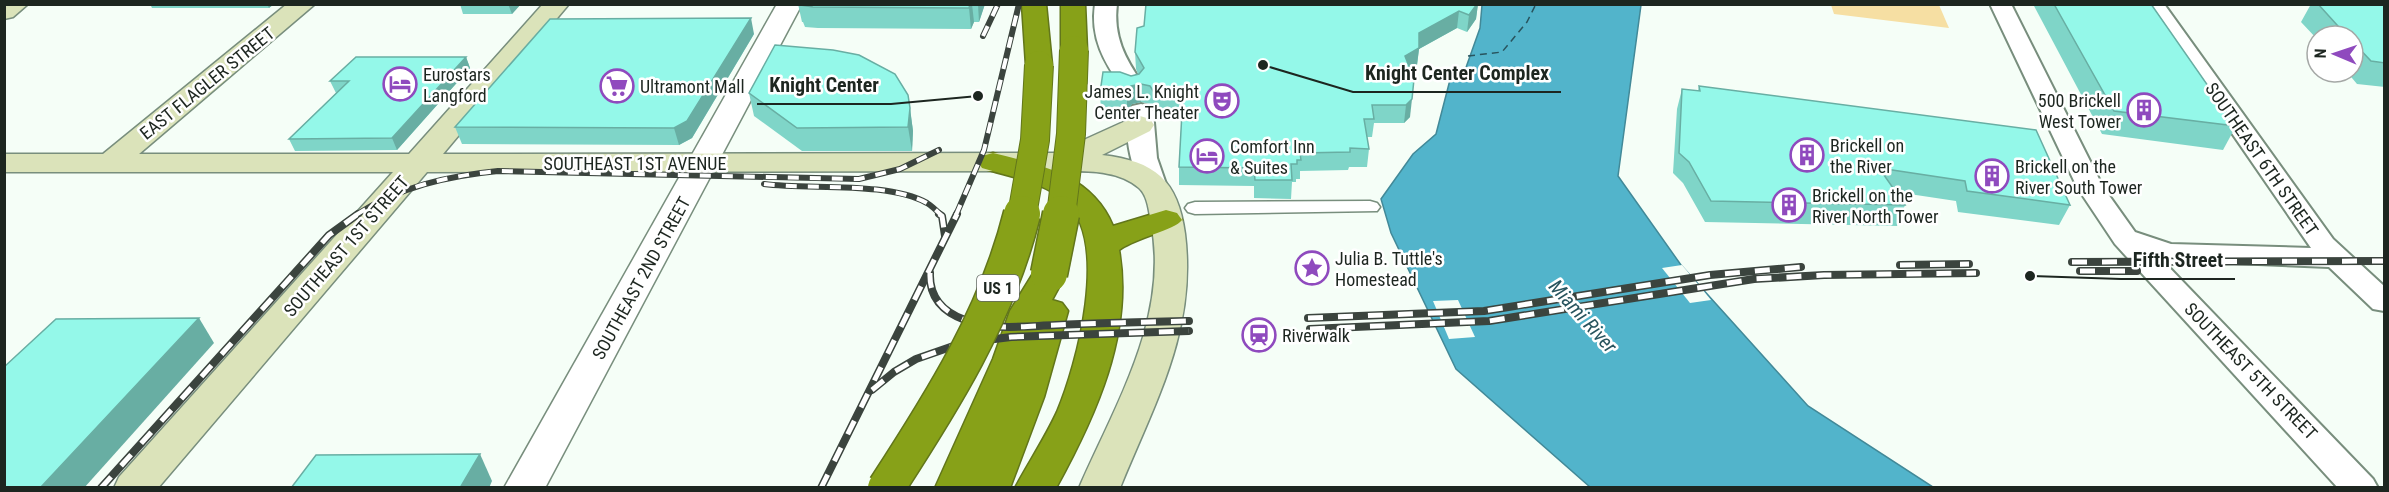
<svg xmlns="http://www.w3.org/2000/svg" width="2389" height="492" font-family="'Roboto Condensed',sans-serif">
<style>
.green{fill:#f6dfa3}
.water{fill:#52b4cb;stroke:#428998;stroke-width:1.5}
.pier{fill:#f5fef7}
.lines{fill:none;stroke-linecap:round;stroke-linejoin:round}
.ferry{stroke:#28545e;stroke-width:1.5;stroke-dasharray:7 5;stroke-linecap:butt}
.pedestrian-casing{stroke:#788e7d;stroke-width:3}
.minor-casing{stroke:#788e7d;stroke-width:4}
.tertiary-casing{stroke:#788e7d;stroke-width:3}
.secondary-casing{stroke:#788e7d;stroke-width:3}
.motorway-casing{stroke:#62761b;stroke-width:3}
.pedestrian{fill:#fff;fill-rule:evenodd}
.minor{fill:#fff;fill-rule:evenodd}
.tertiary{fill:#fff;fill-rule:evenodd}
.secondary{fill:#dbe3ba;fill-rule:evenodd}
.motorway{fill:#87a118;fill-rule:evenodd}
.rail-far1-casing{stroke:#3b443e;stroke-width:6}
.rail-casing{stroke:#3b443e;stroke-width:8}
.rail-far1{stroke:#fff;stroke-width:4;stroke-dasharray:11;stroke-linecap:butt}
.rail{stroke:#fff;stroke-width:5;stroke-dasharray:15;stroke-linecap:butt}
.motorway-bridge-far1-casing{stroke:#62761b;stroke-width:30;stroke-linecap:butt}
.motorway-bridge-casing{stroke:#62761b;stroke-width:39;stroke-linecap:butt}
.motorway-bridge-far1{stroke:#87a118;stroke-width:28}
.motorway-bridge{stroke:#87a118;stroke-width:36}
.wall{fill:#7fd5c8}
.shaded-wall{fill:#68aea3}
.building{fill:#94f8e9;stroke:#68aea3;stroke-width:1.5}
.labels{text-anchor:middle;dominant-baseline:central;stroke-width:5;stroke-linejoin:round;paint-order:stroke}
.shield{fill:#fff;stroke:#616763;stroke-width:1.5}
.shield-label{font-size:16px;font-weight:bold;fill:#1d2620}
.poi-label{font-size:18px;fill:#1d2620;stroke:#fff;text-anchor:start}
.street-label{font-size:18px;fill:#1d2620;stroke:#fff}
.water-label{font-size:20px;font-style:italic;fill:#28545e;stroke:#fff}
.leader{fill:none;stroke:#1d2620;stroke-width:2}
.callout-dot{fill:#1d2620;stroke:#fff;stroke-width:2}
.callout-label{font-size:20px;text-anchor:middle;font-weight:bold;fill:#1d2620;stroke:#fff;stroke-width:5;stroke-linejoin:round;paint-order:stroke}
</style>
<rect width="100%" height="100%" fill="#f5fef7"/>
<polygon class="green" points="1831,5 1939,5 1949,28 1834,14"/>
<polygon class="water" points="1482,5 1641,5 1618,176 1681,265 1808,406 1933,487 1590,487 1456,369 1391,233 1381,199 1413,154 1436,134 1451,76 1464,73 1480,28"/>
<g class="pier">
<polygon points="1682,265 1688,272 1711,300 1690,303 1662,268"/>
<polygon points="1458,300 1475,337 1449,339 1433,301"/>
</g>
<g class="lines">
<polyline class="ferry" points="1468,56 1502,52 1527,22 1536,4"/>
<defs>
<polygon id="pedestrian" points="1370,201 1377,203 1380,207 1377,211 1195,214 1188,212 1185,208 1188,204 1195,202"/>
<g id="minor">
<path d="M 1095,4 L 1117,4 C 1113,36 1125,59 1143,84 L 1139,89 L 1131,91 L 1123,89 C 1104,62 1090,38 1095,4 Z"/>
<polygon points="1990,4 2011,4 2103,187 2135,232 2171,244 2311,248 2143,4 2164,4 2333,239 2384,286 2384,311 2373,309 2329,267 2162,260 2373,479 2378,488 2338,488 2115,244 2077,187"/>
<path d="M 1141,104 L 1150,106 L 1153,111 L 1157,158 L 1166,184 L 1162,190 L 1153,192 L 1144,190 C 1132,173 1120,124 1132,106 Z"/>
</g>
<polygon id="tertiary" points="777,4 802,4 545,488 504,488"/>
<g id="secondary">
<polygon points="4,4 28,4 13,17 4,19"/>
<path d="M 287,4 L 315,4 L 139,154 L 409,154 L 543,4 L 569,4 L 443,154 L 1055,153 L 1130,119 L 1140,116 L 1150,119 L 1154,125 L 1150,131 L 1102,155 C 1155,161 1178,180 1185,234 C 1197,330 1155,402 1120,488 L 1079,488 C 1115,405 1170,317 1151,223 C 1149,212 1148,196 1139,188 C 1118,169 1083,171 1056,171 L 427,172 L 158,488 L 114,488 L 119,477 L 393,172 L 4,172 L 4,154 L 103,154 Z"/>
</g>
<g id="motorway">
<polygon points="1022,4 1046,4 1052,65 1048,71 1039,73 1030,71 1026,65"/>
<polygon points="1061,4 1085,4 1087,50 1083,56 1074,58 1065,56 1061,50"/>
<path d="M 993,153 C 1042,165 1092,175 1113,226 L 1166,210 L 1177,213 L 1182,220 C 1175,230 1135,238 1119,250 C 1134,333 1095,417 1056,488 L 1015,488 C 1029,462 1045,438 1057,412 C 1077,365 1110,242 1066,202 C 1045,182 1010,177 982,168 L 978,162 L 982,156 Z"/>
<polygon points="1049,263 1061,267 1066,274 1052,300 1062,303 1068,311 1044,397 1010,488 935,488 993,359 1010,311 1037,267"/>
</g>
</defs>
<use href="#pedestrian" class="pedestrian-casing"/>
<use href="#minor" class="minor-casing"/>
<use href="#tertiary" class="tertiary-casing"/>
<use href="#secondary" class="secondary-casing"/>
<use href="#motorway" class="motorway-casing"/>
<use href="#pedestrian" class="pedestrian"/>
<use href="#minor" class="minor"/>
<use href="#tertiary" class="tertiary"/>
<use href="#secondary" class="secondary"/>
<use href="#motorway" class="motorway"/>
<defs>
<g id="rail-far1">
<polyline points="983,36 998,4"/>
<path d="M 764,184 C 810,190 887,181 927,203 C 932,206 937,211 941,215"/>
<path d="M 356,215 C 399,187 447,176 498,171 L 859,179 L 900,169 L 939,150"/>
<polyline points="956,215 984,150 1019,4"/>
</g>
<g id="rail">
<polyline points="939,214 942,216 945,236"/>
<polyline points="2072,262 2384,261"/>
<polyline points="1900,265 1969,264"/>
<polyline points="2080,271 2137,271"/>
<path d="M 930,273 C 929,297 943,312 965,320 C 994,331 1026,326 1056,325 C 1100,323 1145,322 1189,321"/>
<polyline points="1308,318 1484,311 1710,275 1801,267"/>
<polyline points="1310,329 1489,321 1754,279 1824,275 1976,273"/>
<polyline points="872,390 894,372 916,359 962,343 1011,337 1189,331"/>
<polyline points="101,488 329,235 358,214"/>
<polyline points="821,488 957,214"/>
</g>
</defs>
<use href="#rail-far1" class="rail-far1-casing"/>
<use href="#rail" class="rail-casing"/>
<use href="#rail-far1" class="rail-far1"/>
<use href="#rail" class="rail"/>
<defs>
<g id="motorway-bridge-far1">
<polyline points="1022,215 1035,140 1039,65"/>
<polyline points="1061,215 1071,134 1074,50"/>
</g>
<g id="motorway-bridge">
<polyline points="1049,274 1061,214"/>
<path d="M 886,488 C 942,402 997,315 1022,214"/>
</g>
</defs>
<use href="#motorway-bridge-far1" class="motorway-bridge-far1-casing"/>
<use href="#motorway-bridge" class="motorway-bridge-casing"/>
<use href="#motorway-bridge-far1" class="motorway-bridge-far1"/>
<use href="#motorway-bridge" class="motorway-bridge"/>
</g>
<g class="wall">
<polygon points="150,4 274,4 269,8 152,8"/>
<polygon points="460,4 521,4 512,14 463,14"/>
<polygon points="798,4 985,4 979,22 974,22 971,29 818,28 805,27 803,22 802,22"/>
<polygon points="1146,4 1478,4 1476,19 1467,32 1457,28 1419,49 1417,65 1410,69 1410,117 1404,123 1374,123 1372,137 1367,137 1369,149 1367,167 1349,167 1348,170 1300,171 1300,179 1296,179 1296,182 1292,182 1291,199 1254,198 1254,186 1179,185 1179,167 1182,111 1155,111 1150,104 1141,102 1132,104 1127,111 1101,111 1100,93 1131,76 1138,74 1136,69 1135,52 1144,26"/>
<polygon points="2033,4 2151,4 2236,126 2223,150 2102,134"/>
<polygon points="2311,4 2385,4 2385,87 2357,84 2347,72 2353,72 2353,36 2317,36 2317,39 2301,22"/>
<polygon points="754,34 692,138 679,145 462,144 455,127"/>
<polygon points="466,57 470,68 397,150 295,151 289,139 336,93 330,81"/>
<polygon points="1699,86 2070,205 2059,225 1958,212 1956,201 1896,192 1905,205 1897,226 1705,222 1683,183 1673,173 1677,109 1682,89 1698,91"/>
<polygon points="749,93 908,95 913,131 912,151 802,151 754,116"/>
</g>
<g class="shaded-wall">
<polygon points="267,4 274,4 269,8"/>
<polygon points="508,4 521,4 512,14"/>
<polygon points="970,4 972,4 974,22 971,29 969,8"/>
<polygon points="978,4 985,4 979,22"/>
<polygon points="1477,4 1478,4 1476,19 1467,32 1469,15"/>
<polygon points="1459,11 1457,28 1419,49 1417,65 1403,73 1405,56 1419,33"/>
<polygon points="751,18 754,34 692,138 679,145 674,128"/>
<polygon points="466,57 470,68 397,150 392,138"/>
<polygon points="1141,84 1141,102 1132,104 1127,111 1127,94 1131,86"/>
<polygon points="1412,99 1410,117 1404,123 1406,105"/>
<polygon points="910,108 913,131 912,151 908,127"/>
<polygon points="199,318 214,343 84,488 40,488"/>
<polygon points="480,454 492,481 489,488 460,488"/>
</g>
<g class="building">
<polygon points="801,4 970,4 969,8 813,7 800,5"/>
<polygon points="1146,4 1477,4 1469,15 1459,11 1419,33 1419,48 1405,56 1414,79 1412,99 1406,105 1372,105 1374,119 1364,119 1369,149 1350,148 1350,152 1300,153 1301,160 1297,160 1297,164 1291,164 1292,180 1255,180 1254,168 1179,167 1183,94 1155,94 1150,86 1141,84 1131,86 1127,94 1100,93 1103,72 1120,72 1131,76 1139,74 1144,68 1135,52 1137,28 1144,26"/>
<polygon points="2054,4 2151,4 2236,126 2114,111"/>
<polygon points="2318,4 2385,4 2385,63 2371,61 2353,42 2353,36 2347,36"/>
<polygon points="751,18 687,121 674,128 455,127 550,19"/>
<polygon points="775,45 833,50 859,55 895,74 908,95 910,108 908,127 797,128 749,93"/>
<polygon points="356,57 466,57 392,138 289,139 349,81 330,81"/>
<polygon points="1699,86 2036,130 2070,205 1967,191 1965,181 1879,168 1905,205 1711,201 1689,162 1679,153 1682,89 1700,91"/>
<polygon points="199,318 40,488 4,488 4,367 56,319"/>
<polygon points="480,454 460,488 291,488 316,455"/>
</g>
<defs>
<symbol id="hotel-ring" viewBox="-11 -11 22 22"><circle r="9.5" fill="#fff" stroke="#8f4abe" stroke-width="1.5"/><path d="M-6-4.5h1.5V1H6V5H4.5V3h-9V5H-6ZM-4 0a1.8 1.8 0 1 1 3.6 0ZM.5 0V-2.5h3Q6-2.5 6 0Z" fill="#8f4abe"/></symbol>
<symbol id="supermarket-ring" viewBox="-11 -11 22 22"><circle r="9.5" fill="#fff" stroke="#8f4abe" stroke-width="1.5"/><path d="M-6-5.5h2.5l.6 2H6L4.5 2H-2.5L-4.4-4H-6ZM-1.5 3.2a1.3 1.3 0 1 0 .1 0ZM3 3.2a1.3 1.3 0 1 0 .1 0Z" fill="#8f4abe"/></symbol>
<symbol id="theatre-ring" viewBox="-11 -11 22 22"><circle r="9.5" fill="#fff" stroke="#8f4abe" stroke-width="1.5"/><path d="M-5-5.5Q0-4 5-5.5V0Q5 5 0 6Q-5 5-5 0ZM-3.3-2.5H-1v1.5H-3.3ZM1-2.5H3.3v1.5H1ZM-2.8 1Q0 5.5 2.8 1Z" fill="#8f4abe"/></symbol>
<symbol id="building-ring" viewBox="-11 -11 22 22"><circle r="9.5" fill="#fff" stroke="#8f4abe" stroke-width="1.5"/><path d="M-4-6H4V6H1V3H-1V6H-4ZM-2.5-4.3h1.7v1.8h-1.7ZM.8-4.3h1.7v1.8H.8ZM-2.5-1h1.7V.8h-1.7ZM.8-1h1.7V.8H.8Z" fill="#8f4abe"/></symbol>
<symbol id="sight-ring" viewBox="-11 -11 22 22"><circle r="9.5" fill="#fff" stroke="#8f4abe" stroke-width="1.5"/><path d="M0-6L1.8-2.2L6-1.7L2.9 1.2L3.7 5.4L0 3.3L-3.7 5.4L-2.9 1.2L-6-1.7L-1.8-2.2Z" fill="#8f4abe"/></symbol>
<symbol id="station-ring" viewBox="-11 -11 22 22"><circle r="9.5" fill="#fff" stroke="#8f4abe" stroke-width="1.5"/><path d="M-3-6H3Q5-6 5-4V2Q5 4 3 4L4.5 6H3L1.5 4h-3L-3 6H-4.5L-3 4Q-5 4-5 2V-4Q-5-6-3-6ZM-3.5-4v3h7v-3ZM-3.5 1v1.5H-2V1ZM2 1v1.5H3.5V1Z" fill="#8f4abe"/></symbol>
</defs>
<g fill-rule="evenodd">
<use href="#hotel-ring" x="381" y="65" width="38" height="38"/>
<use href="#supermarket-ring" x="598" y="67" width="38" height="38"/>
<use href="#theatre-ring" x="1203" y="82" width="38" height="38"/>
<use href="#building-ring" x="2125" y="91" width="38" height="38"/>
<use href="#building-ring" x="1788" y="136" width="38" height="38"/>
<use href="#hotel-ring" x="1188" y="137" width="38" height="38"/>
<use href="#building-ring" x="1973" y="157" width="38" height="38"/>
<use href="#building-ring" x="1770" y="186" width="38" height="38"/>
<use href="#sight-ring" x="1293" y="249" width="38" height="38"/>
<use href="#station-ring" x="1240" y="316" width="38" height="38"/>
</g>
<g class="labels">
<rect class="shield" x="977" y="275" width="42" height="26" rx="4.5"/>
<g class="shield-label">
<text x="998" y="288">US 1</text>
</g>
<g class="poi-label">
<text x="423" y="74">Eurostars<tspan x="423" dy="21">Langford</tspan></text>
<text x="640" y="86">Ultramont Mall</text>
<text x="1199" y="91" text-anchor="end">James L. Knight<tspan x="1199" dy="21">Center Theater</tspan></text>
<text x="2121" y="100" text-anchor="end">500 Brickell<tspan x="2121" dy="21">West Tower</tspan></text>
<text x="1830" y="145">Brickell on<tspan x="1830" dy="21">the River</tspan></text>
<text x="1230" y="146">Comfort Inn<tspan x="1230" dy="21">&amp; Suites</tspan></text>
<text x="2015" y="166">Brickell on the<tspan x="2015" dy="21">River South Tower</tspan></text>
<text x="1812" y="195">Brickell on the<tspan x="1812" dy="21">River North Tower</tspan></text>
<text x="1335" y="258">Julia B. Tuttle's<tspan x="1335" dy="21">Homestead</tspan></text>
<text x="1282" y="335">Riverwalk</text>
</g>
<g class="street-label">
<text transform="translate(207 83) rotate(-39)">EAST FLAGLER STREET</text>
<text transform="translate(2262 159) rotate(55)">SOUTHEAST 6TH STREET</text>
<text x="635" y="163">SOUTHEAST 1ST AVENUE</text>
<text transform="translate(346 246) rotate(-49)">SOUTHEAST 1ST STREET</text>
<text transform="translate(641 278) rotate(-61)">SOUTHEAST 2ND STREET</text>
<text transform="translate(2251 371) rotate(46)">SOUTHEAST 5TH STREET</text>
</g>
<g class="water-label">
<text transform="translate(1583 316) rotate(48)">Miami River</text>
</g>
</g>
<path class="leader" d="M1263 65L1353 92H1561M978 96L891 104H757M2030 276L2121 279H2235"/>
<g class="callout-dot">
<circle cx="1263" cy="65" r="6"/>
<circle cx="978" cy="96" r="6"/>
<circle cx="2030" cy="276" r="6"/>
</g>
<g class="callout-label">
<text x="1457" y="80">Knight Center Complex</text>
<text x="824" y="92">Knight Center</text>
<text x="2178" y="267">Fifth Street</text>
</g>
<rect width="2389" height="492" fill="none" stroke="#1d2620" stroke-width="12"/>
<g transform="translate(2335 54) rotate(272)"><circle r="28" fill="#ffffff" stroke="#a5a8a6" stroke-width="1.5"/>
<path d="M0-4.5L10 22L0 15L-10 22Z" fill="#8f4abe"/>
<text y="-9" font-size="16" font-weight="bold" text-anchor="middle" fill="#1d2620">N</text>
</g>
</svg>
